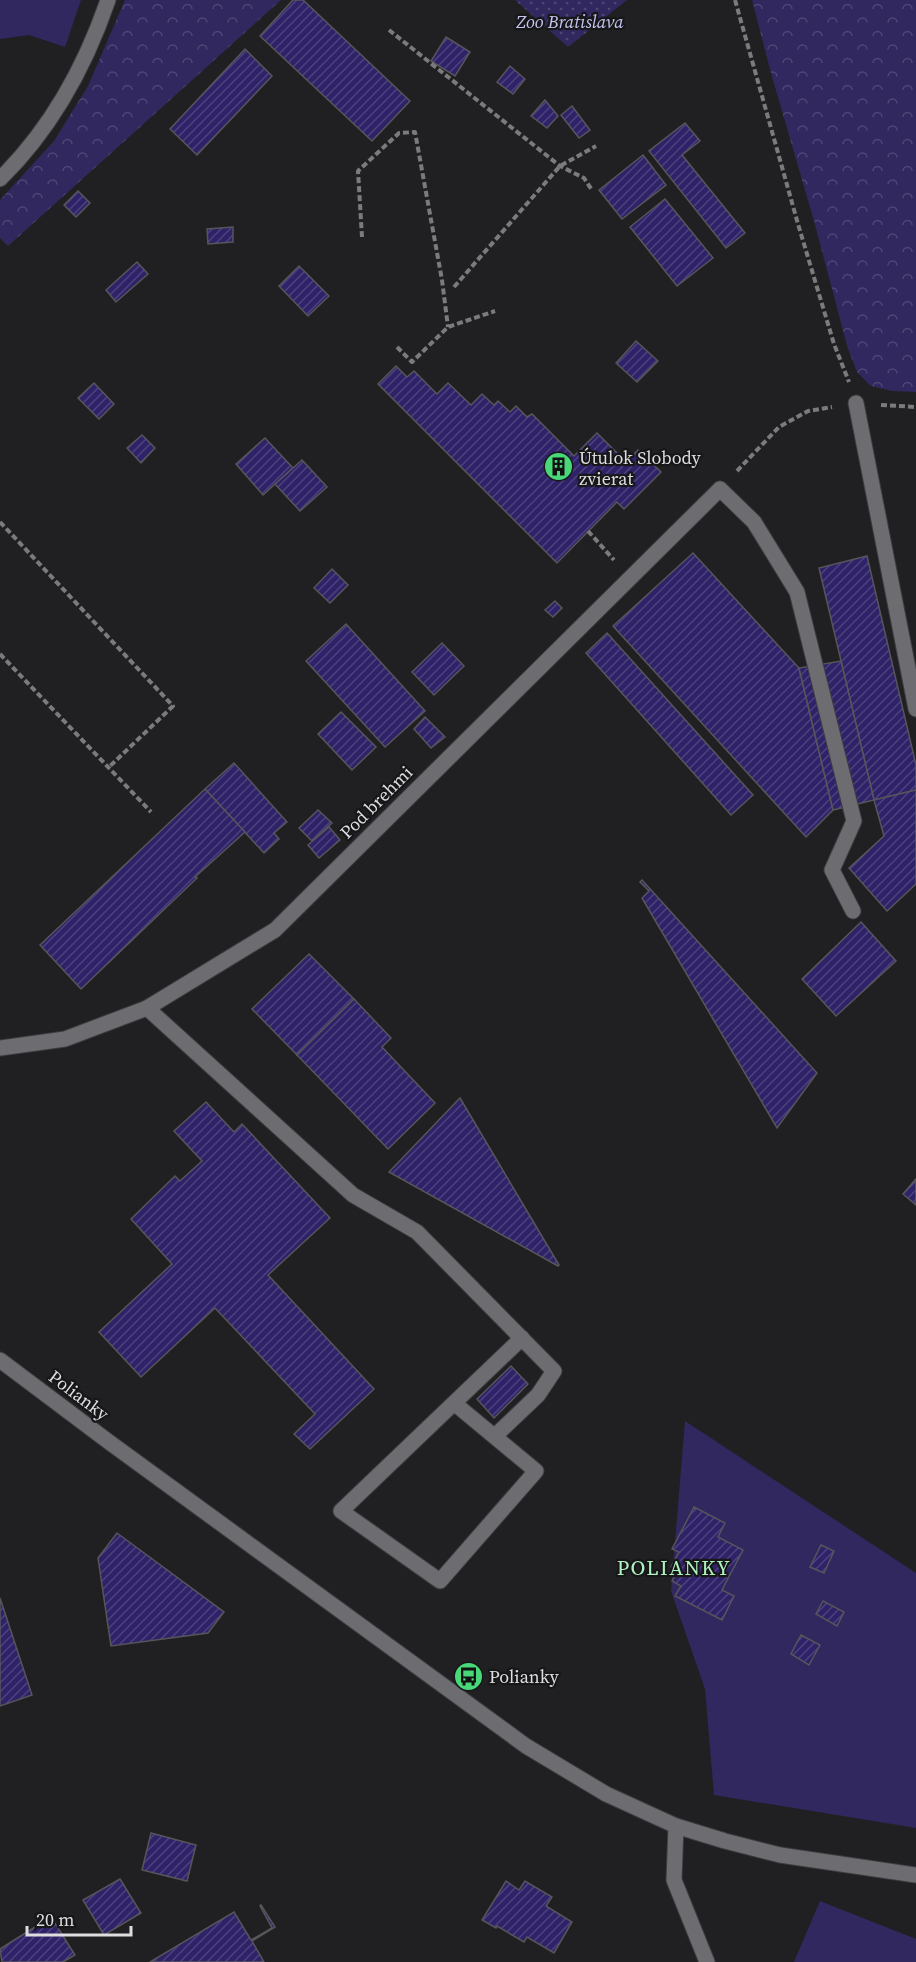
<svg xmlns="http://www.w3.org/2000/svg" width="916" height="1962" font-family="'Source Serif 4',serif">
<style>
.green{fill:#30285e}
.forest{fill:url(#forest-crowns)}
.park{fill:url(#park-dots)}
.building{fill:url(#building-hatch);stroke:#56565a;stroke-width:1.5}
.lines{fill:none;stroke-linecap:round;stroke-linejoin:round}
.service-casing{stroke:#3d3d3f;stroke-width:17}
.minor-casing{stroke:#3d3d3f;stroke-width:17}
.path{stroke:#7b7b7d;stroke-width:4;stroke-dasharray:6 3;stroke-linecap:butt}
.service{stroke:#6d6d71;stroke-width:15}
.minor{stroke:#6d6d71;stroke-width:15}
.labels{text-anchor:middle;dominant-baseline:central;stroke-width:4.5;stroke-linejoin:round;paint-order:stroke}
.park-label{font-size:18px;font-style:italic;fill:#c5c4ee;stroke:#17171a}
.poi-label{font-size:18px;fill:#dddddf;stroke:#17171a;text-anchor:start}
.street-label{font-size:18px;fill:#dddddf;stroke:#17171a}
.quarter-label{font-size:21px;letter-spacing:1.5px;fill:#aff3be;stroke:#17171a}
</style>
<defs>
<pattern id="forest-crowns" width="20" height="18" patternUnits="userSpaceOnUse" patternTransform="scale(1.5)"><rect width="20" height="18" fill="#30285e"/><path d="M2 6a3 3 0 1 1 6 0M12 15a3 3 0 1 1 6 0" fill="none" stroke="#4e4775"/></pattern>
<pattern id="park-dots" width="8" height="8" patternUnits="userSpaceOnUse" patternTransform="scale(1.5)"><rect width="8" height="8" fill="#30285e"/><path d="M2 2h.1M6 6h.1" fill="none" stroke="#4e4775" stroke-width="1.8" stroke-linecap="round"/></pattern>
<pattern id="building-hatch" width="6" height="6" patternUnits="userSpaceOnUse" patternTransform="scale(1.5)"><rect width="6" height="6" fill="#302268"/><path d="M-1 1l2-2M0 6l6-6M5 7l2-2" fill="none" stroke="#4e427d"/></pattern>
</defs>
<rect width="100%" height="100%" fill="#202023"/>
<g class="green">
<polygon points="0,0 81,0 65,47 29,35 0,39"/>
<polygon points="685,1421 916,1573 916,1828 714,1795 705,1689 671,1591"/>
<polygon points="820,1901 916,1939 916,1962 794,1962"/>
</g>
<g class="forest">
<polygon points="125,0 281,0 8,246 0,238 0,200 54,141 88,86"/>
<polygon points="752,0 916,0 916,392 892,391 871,386 857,372 848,349 814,221 771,73"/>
</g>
<polygon class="park" points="515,0 627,0 568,47"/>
<g class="building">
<polygon points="293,0 303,0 410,101 372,141 260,36"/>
<polygon points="446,37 470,52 455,76 431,61"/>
<polygon points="245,49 272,76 197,155 170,129"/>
<polygon points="510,66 525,79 513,94 497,82"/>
<polygon points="545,100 558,116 547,128 531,116"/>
<polygon points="572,106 590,130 579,138 561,115"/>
<polygon points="685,123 700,141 682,155 745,233 726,248 649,151"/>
<polygon points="643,155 666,185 622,219 599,190"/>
<polygon points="78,191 90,203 76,217 64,205"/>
<polygon points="665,199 713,258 677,286 630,227"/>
<polygon points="233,227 233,242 208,244 207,229"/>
<polygon points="137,262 148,274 116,302 106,290"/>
<polygon points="299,266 329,296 308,316 279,286"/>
<polygon points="636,341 658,361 637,382 616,363"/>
<polygon points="396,366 407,377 414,371 437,394 448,383 471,405 482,394 494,405 498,401 510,412 516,406 527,417 532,414 574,456 597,433 626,462 638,450 661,472 624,509 617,502 557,563 378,384"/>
<polygon points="94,383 114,404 99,419 78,398"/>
<polygon points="142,435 155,448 141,463 127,448"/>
<polygon points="265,438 293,468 263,495 236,464"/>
<polygon points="302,460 327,487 300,511 275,484"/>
<polygon points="693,553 799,668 833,810 806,837 613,626"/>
<polygon points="867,556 916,765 916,790 874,800 819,568"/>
<polygon points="332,569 348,585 330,603 314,588"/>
<polygon points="555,601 562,608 553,617 545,610"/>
<polygon points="346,624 425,711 385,747 306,661"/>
<polygon points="607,633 753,795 731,815 586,653"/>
<polygon points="442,643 464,666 434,695 412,672"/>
<polygon points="841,661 874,800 833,810 799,668"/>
<polygon points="341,712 376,747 352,770 318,734"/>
<polygon points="425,717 445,737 431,748 414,729"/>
<polygon points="234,763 287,822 274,833 279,839 264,853 205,789"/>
<polygon points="205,789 245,832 195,877 197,878 81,989 40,945"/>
<polygon points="916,790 916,884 887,911 849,868 884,836 874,800"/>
<polygon points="318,810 332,823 312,841 299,828"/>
<polygon points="329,827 340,840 319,858 308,845"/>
<polygon points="642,880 817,1073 777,1128 642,898 649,891 640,882"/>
<polygon points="861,922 896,961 836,1016 802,979"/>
<polygon points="309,954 354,999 297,1055 252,1009"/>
<polygon points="354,999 391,1038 382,1047 435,1103 388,1149 297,1055"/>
<polygon points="460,1098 559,1265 558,1266 389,1172"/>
<polygon points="206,1102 234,1132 242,1124 330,1218 268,1275 374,1389 310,1449 294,1434 315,1414 215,1308 141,1377 99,1332 172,1264 131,1219 175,1176 180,1181 202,1161 174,1131"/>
<polygon points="916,1179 916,1205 903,1194"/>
<polygon points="511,1366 528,1384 494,1418 477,1399"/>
<polygon points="694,1507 725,1523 718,1537 743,1550 722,1590 734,1596 722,1620 675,1596 681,1586 672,1581 678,1570 671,1567 679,1552 672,1549"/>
<polygon points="117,1533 224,1612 208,1633 111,1646 98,1558"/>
<polygon points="821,1545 834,1551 824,1573 810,1567"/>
<polygon points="0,1598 32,1695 0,1706"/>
<polygon points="823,1601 844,1612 837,1626 816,1614"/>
<polygon points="801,1635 820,1645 809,1665 791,1654"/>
<polygon points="151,1833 196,1845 187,1881 142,1870"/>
<polygon points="120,1879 141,1913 104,1935 83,1900"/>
<polygon points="506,1881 519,1890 525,1881 552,1897 546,1906 572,1922 554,1953 527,1937 524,1942 497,1926 496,1928 482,1920"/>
<polygon points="261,1905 275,1927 252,1941 264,1962 150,1962 234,1912 251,1940 272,1928 260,1906"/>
<polygon points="51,1917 75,1955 63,1962 2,1962 0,1949"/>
</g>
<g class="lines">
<defs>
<g id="service">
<path d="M 0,179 C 51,129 85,67 108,0"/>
<polyline points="856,403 916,709"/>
<polyline points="720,489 754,522 797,592 854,821 832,870 853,911"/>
<polyline points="147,1008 353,1195 417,1232 554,1371 538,1395 495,1436"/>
<polyline points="454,1403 536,1471 440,1581 341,1511 522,1338"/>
</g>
<g id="minor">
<polyline points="0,1048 65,1039 147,1008 275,930 720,489"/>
<polyline points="0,1360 109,1442 526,1746 606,1794 676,1826 725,1841 780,1855 916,1875"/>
<polyline points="676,1826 674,1880 707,1962"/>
</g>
</defs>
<use href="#service" class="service-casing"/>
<use href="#minor" class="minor-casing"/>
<g class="path">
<polyline points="735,0 798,224 834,344 849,382"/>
<polyline points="389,30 560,166 584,178 592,190"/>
<polyline points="362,237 358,171 399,133 415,132 442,280 448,327"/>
<polyline points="454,287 560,166 596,146"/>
<polyline points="397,347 412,362 448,327 495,311"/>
<polyline points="881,405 916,407"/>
<polyline points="737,471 779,427 808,411 832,407"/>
<polyline points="0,522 173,706 108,768"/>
<polyline points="588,531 614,560"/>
<polyline points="0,654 151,812"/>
</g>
<use href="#service" class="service"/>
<use href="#minor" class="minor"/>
</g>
<defs>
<symbol id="building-disc" viewBox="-11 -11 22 22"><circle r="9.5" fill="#48d779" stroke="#17171a"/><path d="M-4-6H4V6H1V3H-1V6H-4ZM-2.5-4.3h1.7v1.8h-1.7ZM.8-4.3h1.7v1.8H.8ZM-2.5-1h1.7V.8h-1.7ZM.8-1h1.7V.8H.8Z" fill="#111"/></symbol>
<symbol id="bus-disc" viewBox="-11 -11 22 22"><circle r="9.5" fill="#48d779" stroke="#17171a"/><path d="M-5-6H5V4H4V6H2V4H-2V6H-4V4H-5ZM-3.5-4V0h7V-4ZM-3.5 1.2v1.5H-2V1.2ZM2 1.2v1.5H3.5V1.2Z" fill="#111"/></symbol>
</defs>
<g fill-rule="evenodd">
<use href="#building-disc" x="542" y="450" width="33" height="33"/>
<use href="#bus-disc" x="452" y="1660" width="33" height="33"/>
</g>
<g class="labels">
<g class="park-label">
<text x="570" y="21">Zoo Bratislava</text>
</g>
<g class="poi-label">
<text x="579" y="457">Útulok Slobody<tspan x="579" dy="21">zvierat</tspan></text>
<text x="489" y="1676">Polianky</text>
</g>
<g class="street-label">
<text transform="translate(376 802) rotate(-45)">Pod brehmi</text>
<text transform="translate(79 1395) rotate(37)">Polianky</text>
</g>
<g class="quarter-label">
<text x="674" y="1567">POLIANKY</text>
</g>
</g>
<path d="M27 1926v9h104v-9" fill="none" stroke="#dddddf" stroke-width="3"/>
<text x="36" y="1926" font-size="18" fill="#dddddf" stroke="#17171a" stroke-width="4.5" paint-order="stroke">20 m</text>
</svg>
